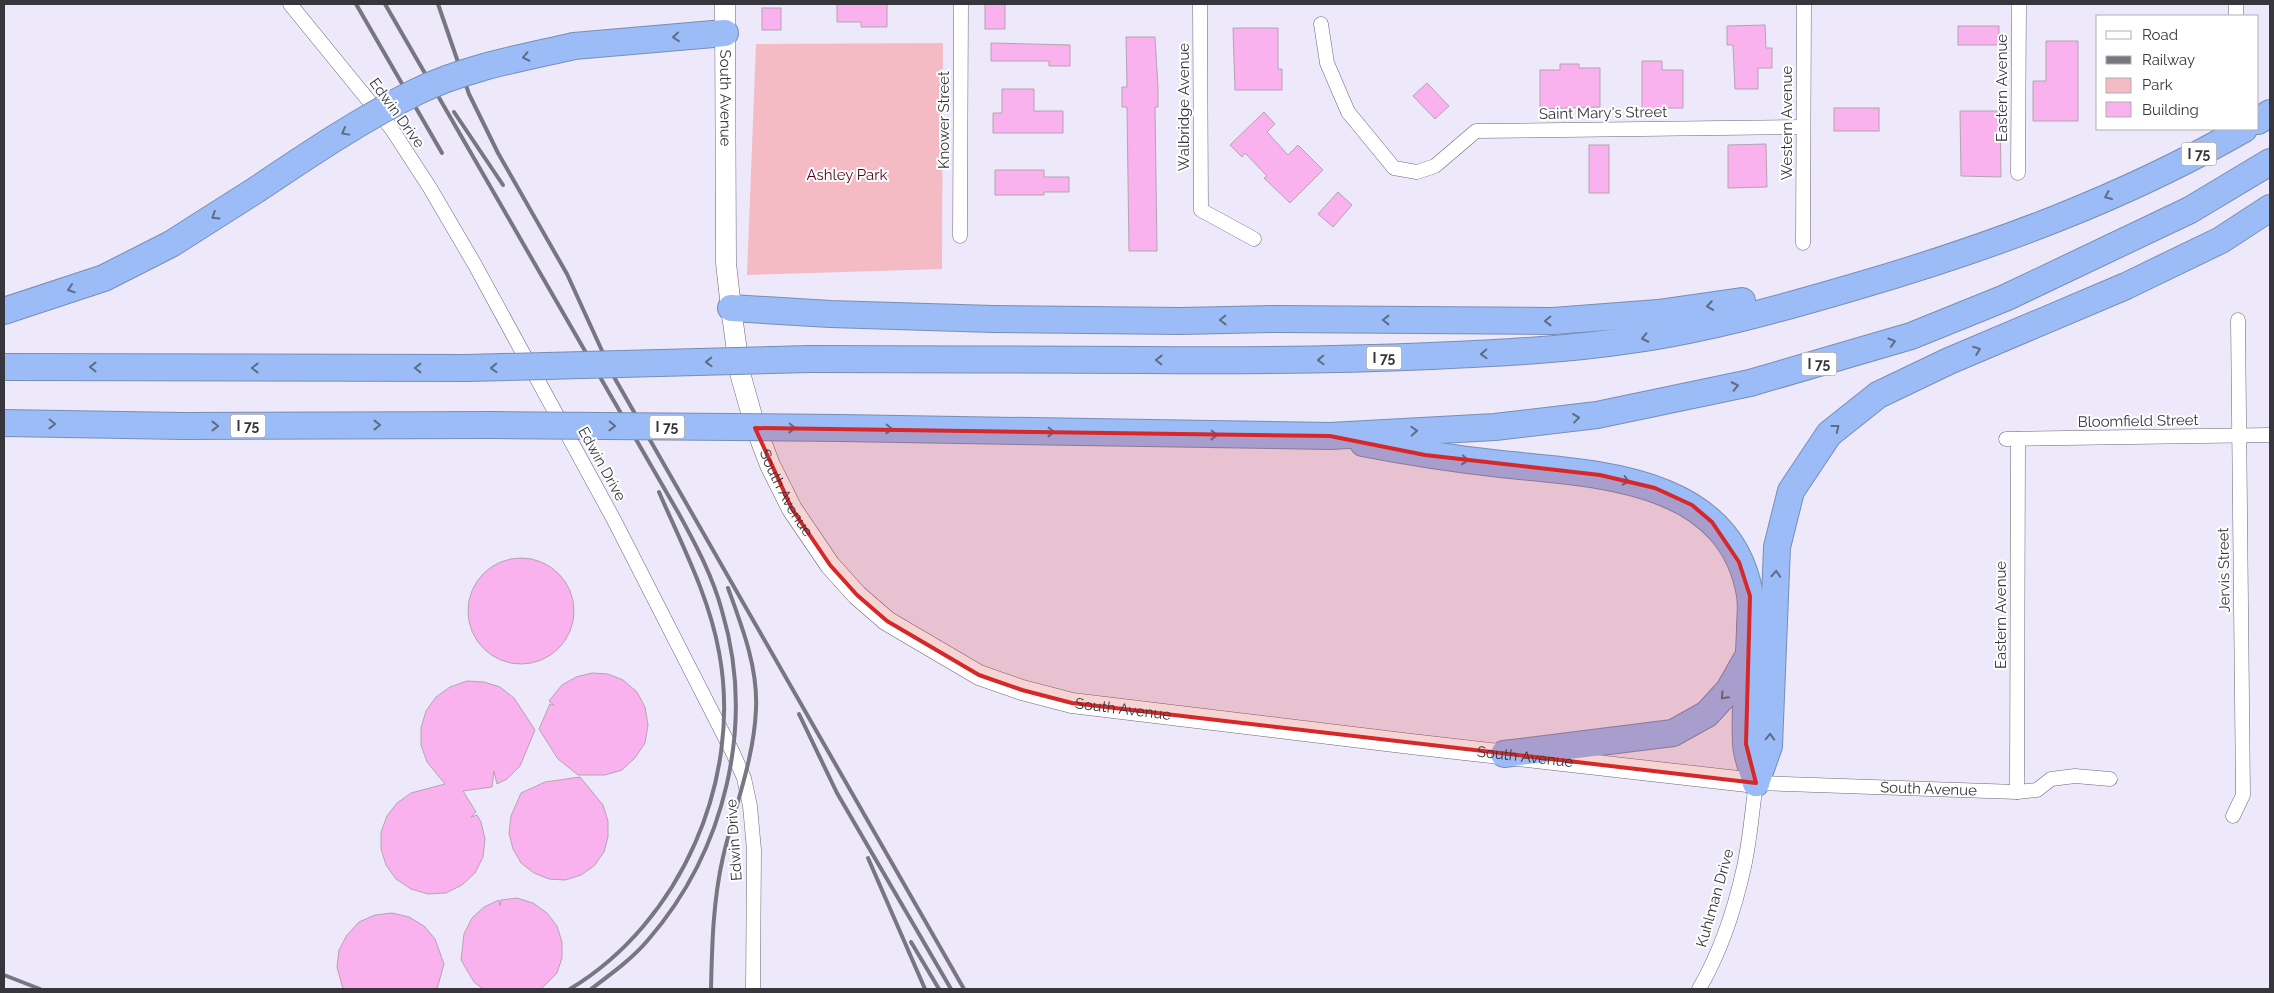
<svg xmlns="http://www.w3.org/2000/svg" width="2274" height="993" font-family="Raleway,sans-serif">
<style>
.green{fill:#f5bbc5}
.building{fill:#f9b2ee;stroke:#b3a4b0}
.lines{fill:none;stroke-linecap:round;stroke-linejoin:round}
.street-casing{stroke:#6b6776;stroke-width:15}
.secondary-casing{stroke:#6b6776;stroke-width:21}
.highway-casing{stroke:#788db6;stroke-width:28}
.street{stroke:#fff;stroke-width:14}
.secondary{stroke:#fff;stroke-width:20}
.highway{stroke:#9bbcf7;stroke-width:26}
.rail{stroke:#787680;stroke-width:4}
.highway-bridge-casing{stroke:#788db6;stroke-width:28;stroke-linecap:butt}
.highway-bridge{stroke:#9bbcf7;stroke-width:26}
.oneway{stroke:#5f6c87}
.marked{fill:#d62828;fill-opacity:0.2;stroke:#d62828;stroke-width:4;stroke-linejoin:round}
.labels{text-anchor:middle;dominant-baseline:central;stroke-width:4;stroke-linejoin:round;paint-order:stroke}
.shield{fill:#fff;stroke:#737276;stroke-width:1}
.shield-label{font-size:14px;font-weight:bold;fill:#37363c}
.street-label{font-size:15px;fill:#37363c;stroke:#fff}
.park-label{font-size:15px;fill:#570323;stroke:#fff}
</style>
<rect width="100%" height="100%" fill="#ede9fa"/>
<polygon class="green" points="943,43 942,269 747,275 756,44"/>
<g class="building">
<polygon points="837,4 887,4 887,27 861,27 861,22 837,22"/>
<rect x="985" y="4" width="20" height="25"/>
<rect x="762" y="8" width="19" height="22"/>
<polygon points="1765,25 1766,48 1772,48 1772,68 1758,68 1758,89 1735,89 1733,45 1727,45 1727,26"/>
<rect x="1958" y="26" width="41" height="19"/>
<polygon points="1233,28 1278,28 1278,69 1282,69 1282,90 1235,90"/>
<polygon points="1126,37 1155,37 1158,87 1158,107 1155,107 1157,251 1129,251 1127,107 1122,107 1122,87 1127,87"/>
<polygon points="2046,41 2078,41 2078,121 2033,121 2033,81 2046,81"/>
<polygon points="991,43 1070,45 1070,66 1049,66 1049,61 991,61"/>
<polygon points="1642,61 1662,61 1662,70 1683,70 1683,108 1662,108 1662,112 1642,112"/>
<polygon points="1560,64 1579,64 1579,68 1600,68 1600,107 1540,109 1540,70 1560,70"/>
<polygon points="1427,83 1449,106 1435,119 1413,96"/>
<polygon points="1002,89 1034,89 1034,111 1063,111 1063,133 993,133 993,113 1002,113"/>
<rect x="1834" y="108" width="45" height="23"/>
<polygon points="1960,111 2000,111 2001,177 1961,176"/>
<polygon points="1264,112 1275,124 1267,132 1288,155 1298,145 1323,170 1290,203 1264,178 1267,176 1245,153 1242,157 1230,145"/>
<polygon points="1766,144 1767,187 1728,188 1728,145"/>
<rect x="1589" y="145" width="20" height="48"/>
<polygon points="995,170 1044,170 1044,177 1069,177 1069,192 1044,192 1044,195 995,195"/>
<polygon points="1338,192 1352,205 1333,227 1318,214"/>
<circle cx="521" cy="611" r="53"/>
<polygon points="592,673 608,674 623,680 637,692 645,707 648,725 645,743 635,758 622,770 605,775 578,775 558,759 539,729 550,704 554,705 549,701 562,685 576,677"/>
<polygon points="467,681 484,682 500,687 514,698 535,730 520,766 507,779 497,784 494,771 492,787 463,791 476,812 471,817 477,815 481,822 485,839 483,857 475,873 462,885 446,893 428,894 411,889 396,879 386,865 381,849 381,832 387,816 397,803 411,793 445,784 427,762 421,745 421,728 426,711 436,697 450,687"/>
<polygon points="580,777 603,805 608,821 608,837 604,852 594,866 581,875 565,880 549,879 534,873 521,863 513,849 509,833 511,816 521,793 545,782"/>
<polygon points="517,898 533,903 547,913 557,926 562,942 562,958 557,973 541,989 483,989 474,982 461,960 464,934 472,918 484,907 499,900 500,906 501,900"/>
<polygon points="392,913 409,917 424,926 435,939 444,964 437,989 343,989 337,967 339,950 347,935 359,922 375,915"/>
</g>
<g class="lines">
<defs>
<g id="street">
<polyline points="290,4 391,128 430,188 475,265 614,520 733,753 744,778 750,806 754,850 753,989"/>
<polyline points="1200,4 1201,210 1254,239"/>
<polyline points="2236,4 2236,16"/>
<polyline points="1321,24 1327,63 1348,112 1394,168 1417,172 1435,166 1476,131 1803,127"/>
<polyline points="2018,173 2019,4"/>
<polyline points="960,236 961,4"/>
<polyline points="1803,243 1804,4"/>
<polyline points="2006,439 2270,435"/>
<polyline points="2017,792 2018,439"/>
<polyline points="2233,816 2243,795 2238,320"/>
<path id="s1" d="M 1699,989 C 1720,953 1735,908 1744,867 C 1750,840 1752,811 1756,783 L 2017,792 L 2037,790 L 2051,779 L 2075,776 L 2110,779"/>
</g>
<g id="secondary">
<path id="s2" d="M 725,4 L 726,263 L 731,308 L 740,373 L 754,423 L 770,465 L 792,509 L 830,565 L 857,595 L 887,621 L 979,675 L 1022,690 L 1072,703 L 1411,744 L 1756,783"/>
</g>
<g id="highway">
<polyline points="574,46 725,33"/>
<polyline points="2258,121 2270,113"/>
<polyline points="731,308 830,314 993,319 1181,321 1275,319 1553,321 1658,313 1742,301"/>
<polyline points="4,311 104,278 171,244 256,190"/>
<path d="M 810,359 C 921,360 1032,359 1143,360 C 1240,361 1335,360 1432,356 C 1499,353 1565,350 1631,340 C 1709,329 1786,307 1861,285 C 1994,246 2124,198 2244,129"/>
<polyline points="4,367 467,368"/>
<polyline points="4,423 183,426 493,425"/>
<polyline points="840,428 1330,436 1495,427 1597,415 1750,383 1911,336 2005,298 2190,210 2270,162"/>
<path d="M 1363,443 C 1409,452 1455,459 1501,464 C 1595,474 1730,476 1750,595 C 1752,606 1750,618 1750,629 C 1749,667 1744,705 1746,743 C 1746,756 1753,770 1756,783"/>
<polyline points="1504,754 1673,733 1707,714 1729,690 1746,660"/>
<polyline points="1756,783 1769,746 1777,547 1791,491 1829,434 1878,395 1949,361 2126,286 2221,240 2270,208"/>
</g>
</defs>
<use href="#street" class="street-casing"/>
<use href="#secondary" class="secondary-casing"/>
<use href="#highway" class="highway-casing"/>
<use href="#street" class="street"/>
<use href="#secondary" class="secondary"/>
<use href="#highway" class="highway"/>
<g class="rail">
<polyline points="356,4 442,153"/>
<path d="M 385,4 L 679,514 C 696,545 713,577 722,611 C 756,725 725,851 648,940 C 632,959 611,974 591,989"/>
<polyline points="438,4 469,94 498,153 567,274 614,377 964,989"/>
<polyline points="454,112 503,185"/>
<polyline points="799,714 837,793 951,989"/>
<polyline points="868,858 925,989"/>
<polyline points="911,942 939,989"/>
<polyline points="4,975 40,989"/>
<path d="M 570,989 C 681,922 743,779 719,652 C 709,596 681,543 659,492"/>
<path d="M 711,989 C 712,945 713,901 723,857 C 734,809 754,760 756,709 C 758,667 742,627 728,588"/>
</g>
<defs>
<g id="highway-bridge">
<path d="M 256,190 C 308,155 360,120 416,92 C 464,68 522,58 574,46"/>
<polyline points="467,368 810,359"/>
<polyline points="493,425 840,428"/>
</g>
</defs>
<use href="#highway-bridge" class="highway-bridge-casing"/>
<use href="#highway-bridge" class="highway-bridge"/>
</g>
<defs><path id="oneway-chevron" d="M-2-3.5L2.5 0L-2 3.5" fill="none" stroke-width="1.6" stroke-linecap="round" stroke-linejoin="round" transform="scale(1.25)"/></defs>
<g class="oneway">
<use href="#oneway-chevron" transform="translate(676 37) rotate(175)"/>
<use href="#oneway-chevron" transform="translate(526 57) rotate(168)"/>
<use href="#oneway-chevron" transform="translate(345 132) rotate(151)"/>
<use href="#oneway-chevron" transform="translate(2108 196) rotate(156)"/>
<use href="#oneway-chevron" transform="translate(215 216) rotate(148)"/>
<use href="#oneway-chevron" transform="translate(71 289) rotate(162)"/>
<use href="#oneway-chevron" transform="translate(1710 306) rotate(171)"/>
<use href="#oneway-chevron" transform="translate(1223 320) rotate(179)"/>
<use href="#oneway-chevron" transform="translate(1386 320) rotate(-180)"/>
<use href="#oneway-chevron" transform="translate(1548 321) rotate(179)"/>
<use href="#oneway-chevron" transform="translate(1645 338) rotate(168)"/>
<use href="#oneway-chevron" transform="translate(1892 342) rotate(-17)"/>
<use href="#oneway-chevron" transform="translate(1977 350) rotate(-21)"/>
<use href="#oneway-chevron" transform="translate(1484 354) rotate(178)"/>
<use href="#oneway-chevron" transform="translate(1159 360) rotate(-179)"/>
<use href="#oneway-chevron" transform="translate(1321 360) rotate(178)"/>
<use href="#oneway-chevron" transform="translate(709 362) rotate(178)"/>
<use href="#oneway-chevron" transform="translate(93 367) rotate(-180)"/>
<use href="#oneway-chevron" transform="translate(255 368) rotate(-180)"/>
<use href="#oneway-chevron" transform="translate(418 368) rotate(-180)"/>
<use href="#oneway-chevron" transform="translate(494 368) rotate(178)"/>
<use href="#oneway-chevron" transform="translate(1735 386) rotate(-12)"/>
<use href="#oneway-chevron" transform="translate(1576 418) rotate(-7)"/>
<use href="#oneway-chevron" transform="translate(52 424) rotate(1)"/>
<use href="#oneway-chevron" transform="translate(377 425)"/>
<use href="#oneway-chevron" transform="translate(215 426)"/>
<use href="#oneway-chevron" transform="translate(612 426) rotate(1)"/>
<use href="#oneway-chevron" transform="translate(792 428) rotate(1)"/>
<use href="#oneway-chevron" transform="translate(1836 428) rotate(-38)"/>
<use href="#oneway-chevron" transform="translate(889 429) rotate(1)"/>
<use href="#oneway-chevron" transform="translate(1414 431) rotate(-3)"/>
<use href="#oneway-chevron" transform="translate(1051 432) rotate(1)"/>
<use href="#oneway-chevron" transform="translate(1214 435) rotate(1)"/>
<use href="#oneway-chevron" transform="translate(1465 460) rotate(6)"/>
<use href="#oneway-chevron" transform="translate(1626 481) rotate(14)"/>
<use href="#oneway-chevron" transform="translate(1776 574) rotate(-87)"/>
<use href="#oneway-chevron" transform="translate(1724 696) rotate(133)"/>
<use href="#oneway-chevron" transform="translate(1770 737) rotate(-88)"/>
</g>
<path class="marked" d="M 755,428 L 1330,436 L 1425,455 L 1600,475 L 1655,488 L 1692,505 L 1712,522 L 1739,562 L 1750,596 L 1746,744 L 1756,783 L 1072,703 L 1022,690 L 979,675 L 887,621 L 857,595 L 830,565 L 792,509 Z"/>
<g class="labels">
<g class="shield">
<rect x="2181.5" y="142.5" width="35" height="23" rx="4"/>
<rect x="1366.5" y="346.5" width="35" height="23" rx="4"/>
<rect x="1801.5" y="352.5" width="35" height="23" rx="4"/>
<rect x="230.5" y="414.5" width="35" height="23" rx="4"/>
<rect x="649.5" y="415.5" width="35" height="23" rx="4"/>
</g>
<g class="shield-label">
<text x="2199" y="154">I 75</text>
<text x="1384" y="358">I 75</text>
<text x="1819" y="364">I 75</text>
<text x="248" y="426">I 75</text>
<text x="667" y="427">I 75</text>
</g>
<g class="street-label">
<text transform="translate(2002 88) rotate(-90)">Eastern Avenue</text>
<text stroke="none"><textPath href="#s2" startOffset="94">South Avenue</textPath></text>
<text transform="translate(1184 107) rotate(-90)">Walbridge Avenue</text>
<text transform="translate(397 113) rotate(54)">Edwin Drive</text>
<text transform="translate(1603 113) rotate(-1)">Saint Mary's Street</text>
<text transform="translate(944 120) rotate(-90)">Knower Street</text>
<text transform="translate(1787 123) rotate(-90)">Western Avenue</text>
<text transform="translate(2138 421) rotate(-1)">Bloomfield Street</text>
<text transform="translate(602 464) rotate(61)">Edwin Drive</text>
<text stroke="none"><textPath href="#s2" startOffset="499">South Avenue</textPath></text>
<text transform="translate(2224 570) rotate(-91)">Jervis Street</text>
<text transform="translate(2001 615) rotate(-90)">Eastern Avenue</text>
<text stroke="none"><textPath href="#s2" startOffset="919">South Avenue</textPath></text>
<text stroke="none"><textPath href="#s2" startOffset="1324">South Avenue</textPath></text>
<text stroke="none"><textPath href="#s1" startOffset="388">South Avenue</textPath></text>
<text transform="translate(734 840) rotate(-94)">Edwin Drive</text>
<text transform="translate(1715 898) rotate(-74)">Kuhlman Drive</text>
</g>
<g class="park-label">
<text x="847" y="175">Ashley Park</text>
</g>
</g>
<rect width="2274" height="993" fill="none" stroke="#37363c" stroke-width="10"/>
<rect x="2096" y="15" width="162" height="115" fill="#ffffff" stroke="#afafb1"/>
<rect x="2106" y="31" width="25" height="8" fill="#ffffff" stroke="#afafb1"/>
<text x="2142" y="40" font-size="15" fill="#37363c">Road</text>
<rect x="2106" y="56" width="25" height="8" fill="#787680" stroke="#afafb1"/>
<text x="2142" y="65" font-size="15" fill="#37363c">Railway</text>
<rect x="2106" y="78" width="25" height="15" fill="#f5bbc5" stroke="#afafb1"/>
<text x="2142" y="90" font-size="15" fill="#37363c">Park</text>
<rect x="2106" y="102" width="25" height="15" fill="#f9b2ee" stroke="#afafb1"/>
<text x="2142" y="115" font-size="15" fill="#37363c">Building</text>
</svg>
